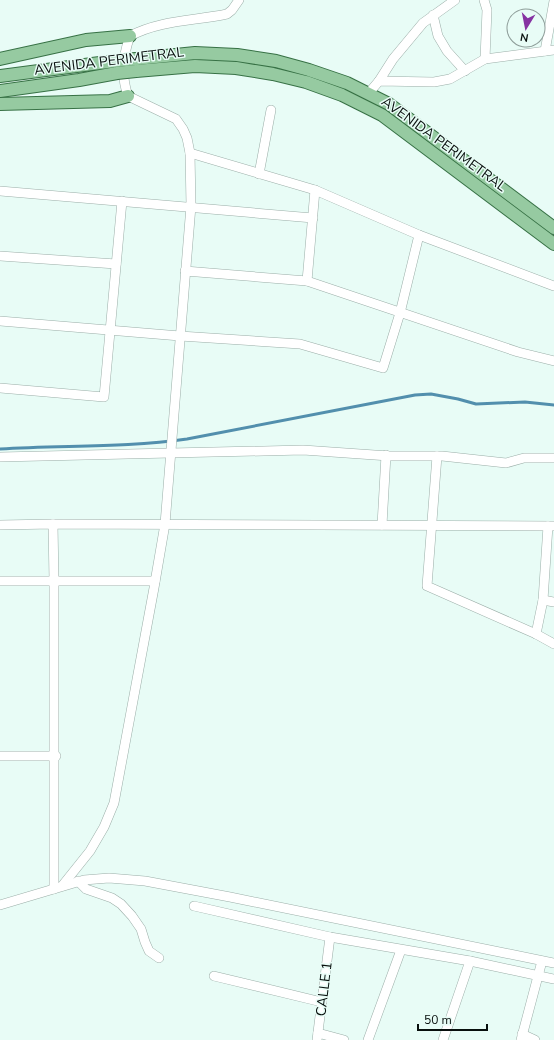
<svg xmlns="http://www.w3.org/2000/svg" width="554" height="1040" font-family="'Nunito Sans',sans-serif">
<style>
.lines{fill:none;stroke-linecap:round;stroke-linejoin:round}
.stream{stroke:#528fad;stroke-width:3}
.minor-casing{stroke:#9baea8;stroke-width:10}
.major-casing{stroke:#377145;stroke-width:14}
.minor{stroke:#fff;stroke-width:9}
.major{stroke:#96caa1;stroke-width:12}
.major-bridge-casing{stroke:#377145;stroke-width:14;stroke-linecap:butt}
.major-bridge{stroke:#96caa1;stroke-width:12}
.labels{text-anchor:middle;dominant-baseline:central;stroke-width:3;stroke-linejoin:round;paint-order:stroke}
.street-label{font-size:14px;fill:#080f0d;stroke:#e8fcf6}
</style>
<rect width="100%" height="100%" fill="#e8fcf6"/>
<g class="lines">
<path class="stream" d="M 0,449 C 62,445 125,448 187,439 L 415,395 L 431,394 L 458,399 L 476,404 L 525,402 L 554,405"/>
<defs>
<g id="minor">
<polyline points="484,0 487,10 485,59"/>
<polyline points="433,15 438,36 447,51 465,71"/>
<polyline points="545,51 554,1"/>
<polyline points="379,81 393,59 423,23 455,0"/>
<polyline points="368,94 379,81 434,82 450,79 485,59 554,50"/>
<polyline points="190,153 315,190 419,235 554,286"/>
<polyline points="259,174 271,110"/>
<polyline points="0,191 313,218"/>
<polyline points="0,256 116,264"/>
<polyline points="185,271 307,281 518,352 554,361"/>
<polyline points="307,281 315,190"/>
<polyline points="0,321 180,336 300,344 383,368 400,313 419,235"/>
<polyline points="0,388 104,397 122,201"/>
<polyline points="437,456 427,586 536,634 554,644"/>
<polyline points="0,457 303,450 389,456 442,456 506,463 524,458 554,458"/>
<polyline points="53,524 54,581 54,889"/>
<polyline points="0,525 53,524 554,526"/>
<polyline points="382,525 386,455"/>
<polyline points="0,581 155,581"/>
<polyline points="543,600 554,602"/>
<polyline points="536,634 543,600 548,526"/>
<polyline points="0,756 56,756"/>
<polyline points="78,881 86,889 112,898 121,904 132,916 141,929 145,942 149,951 159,958"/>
<path d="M 62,886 L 90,851 L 104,827 L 114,803 L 154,588 L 165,524 L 191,206 L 190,153 L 187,138 L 183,129 L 176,119 L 128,96 C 121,76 123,55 130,36 C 160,20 194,21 227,14 L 232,10 L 239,0"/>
<polyline points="0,905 84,880 109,878 145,881 230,897 554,963"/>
<polyline points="194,906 330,937 470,961 554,979"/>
<polyline points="214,976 322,1002"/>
<polyline points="318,1033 344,1040"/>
<polyline points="522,1034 535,1040"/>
<polyline points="317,1040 330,937"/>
<polyline points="368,1040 401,950"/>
<polyline points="443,1040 470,961"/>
<polyline points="521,1040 542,961"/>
</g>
<g id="major">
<polyline points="0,59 86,40 130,36"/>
<polyline points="136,59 195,53 237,55 276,61 309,70 347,83 389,104 554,228"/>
<polyline points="136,71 195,66 236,68 273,74 306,82 342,95 382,115 554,244"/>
<polyline points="0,76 115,61"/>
<polyline points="0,91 79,80 117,73"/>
<polyline points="0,104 110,101 128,96"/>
</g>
</defs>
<use href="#minor" class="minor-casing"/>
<use href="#major" class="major-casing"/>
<use href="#minor" class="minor"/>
<use href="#major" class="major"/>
<defs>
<g id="major-bridge">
<polyline points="115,61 136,59"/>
<polyline points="117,73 136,71"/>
</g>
</defs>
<use href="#major-bridge" class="major-bridge-casing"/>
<use href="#major-bridge" class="major-bridge"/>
</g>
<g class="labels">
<g class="street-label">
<text transform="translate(109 61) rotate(-7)">AVENIDA PERIMETRAL</text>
<text transform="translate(444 144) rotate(36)">AVENIDA PERIMETRAL</text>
<text transform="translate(324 989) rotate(-83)">CALLE 1</text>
</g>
</g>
<g transform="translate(526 28) rotate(190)"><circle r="19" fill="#e8fcf6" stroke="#8e9d99"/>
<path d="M0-3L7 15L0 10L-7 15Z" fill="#8633a2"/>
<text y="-6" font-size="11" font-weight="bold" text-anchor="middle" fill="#080f0d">N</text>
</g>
<path d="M418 1024v6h69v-6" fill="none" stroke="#080f0d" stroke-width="2"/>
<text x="424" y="1024" font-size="12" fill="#080f0d" stroke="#e8fcf6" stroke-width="3" paint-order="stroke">50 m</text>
</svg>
